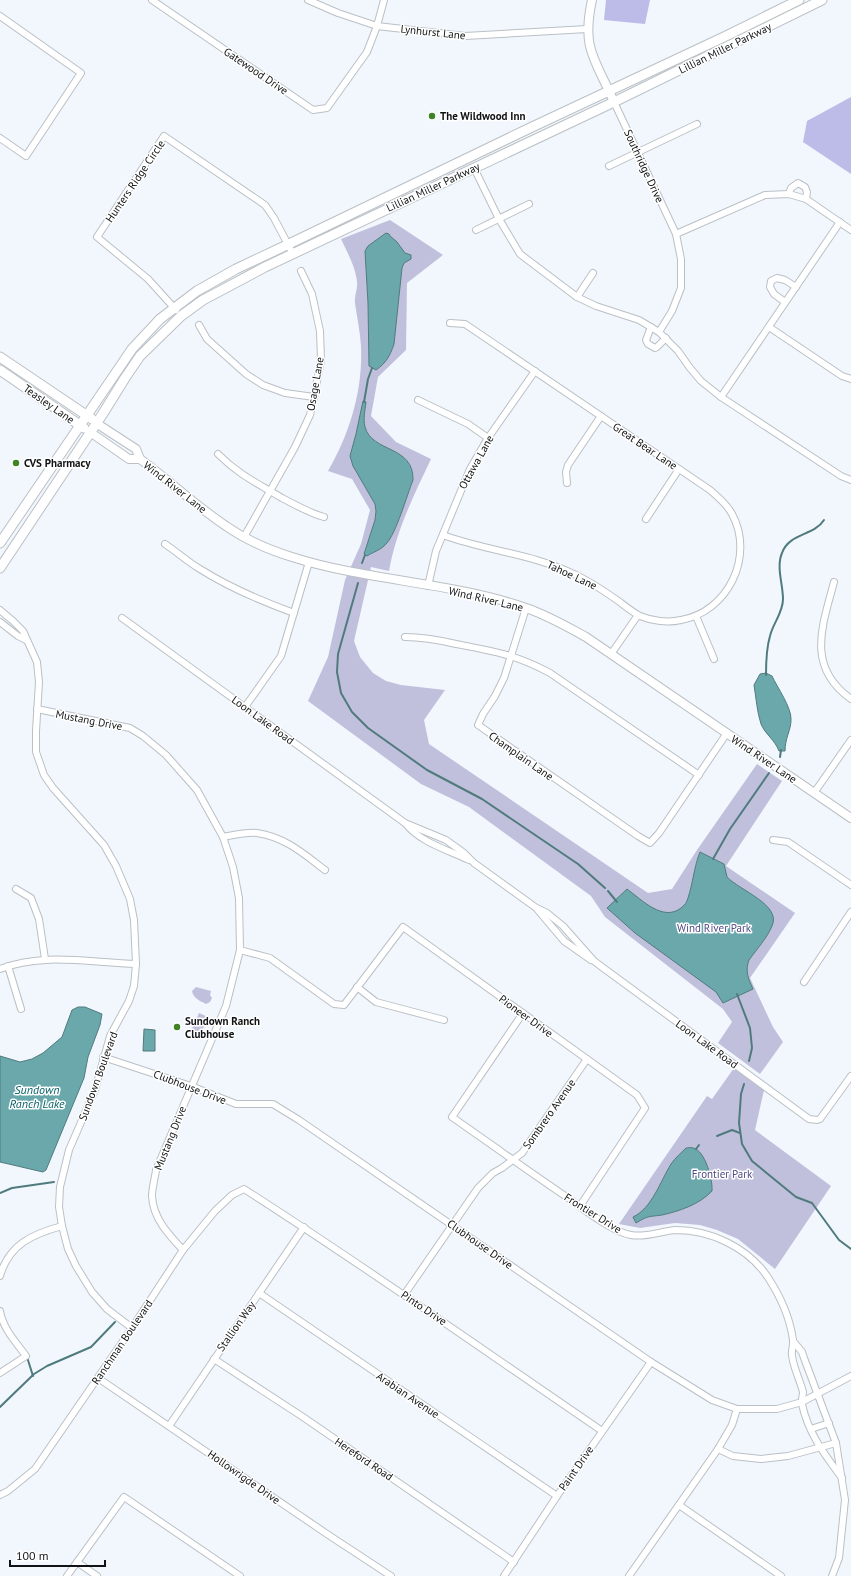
<svg xmlns="http://www.w3.org/2000/svg" width="851" height="1576" font-family="'PT Sans',sans-serif">
<style>
.green{fill:#c0c0dd}
.forest{fill:#bdbce9}
.water{fill:#6ba8ac;stroke:#507b7e}
.lines{fill:none;stroke-linecap:round;stroke-linejoin:round}
.stream{stroke:#507b7e;stroke-width:2}
.minor-casing{stroke:#bac0c5;stroke-width:8}
.tertiary-casing{stroke:#bac0c5;stroke-width:10}
.secondary-casing{stroke:#bac0c5;stroke-width:11}
.minor{stroke:#fff;stroke-width:6}
.tertiary{stroke:#fff;stroke-width:8}
.secondary{stroke:#fff;stroke-width:9}
.poi-dot{fill:#3f8326;stroke:#fff;stroke-width:1.5}
.labels{text-anchor:middle;dominant-baseline:central;stroke-width:3;stroke-linejoin:round;paint-order:stroke}
.street-label{font-size:11px;fill:#101213;stroke:#fff}
.poi-label{font-size:11px;font-weight:bold;fill:#101213;stroke:#fff;text-anchor:start}
.park-label{font-size:11px;fill:#4f4a83;stroke:#fff}
.water-label{font-size:12px;font-style:italic;fill:#096167;stroke:#fff}
</style>
<rect width="100%" height="100%" fill="#f1f7fd"/>
<g class="green">
<path d="M 390,220 L 443,255 L 407,283 L 406,350 L 378,377 L 371,416 L 396,442 L 431,459 C 414,495 396,531 389,571 L 371,567 L 354,641 L 360,657 L 373,673 L 386,681 L 401,685 L 445,690 L 424,720 L 429,744 L 648,893 L 672,889 L 697,850 L 757,764 L 782,781 L 726,866 L 795,913 L 750,978 L 773,1027 L 783,1042 L 760,1074 L 718,1043 L 732,1022 L 723,1009 L 605,917 L 591,896 L 469,807 L 421,784 L 308,701 L 328,657 L 345,580 L 361,544 L 370,510 L 352,479 L 328,471 C 350,433 363,390 361,346 C 360,331 357,318 355,303 C 354,296 358,289 357,282 C 356,268 347,252 341,239 Z"/>
<path d="M 196,987 L 211,991 L 210,995 L 212,998 L 210,1002 L 206,1004 C 200,1001 193,998 192,991 Z"/>
<polygon points="199,1013 208,1017 199,1038 190,1033"/>
<polygon points="734,1068 764,1090 755,1130 831,1186 775,1269 738,1239 717,1230 700,1225 675,1223 640,1228 619,1224 707,1096 712,1099"/>
</g>
<g class="forest">
<polygon points="606,0 650,0 645,24 604,20"/>
<polygon points="851,97 851,174 803,142 807,121"/>
</g>
<g class="water">
<path d="M 386,233 L 389,234 L 390,236 L 397,242 L 405,253 L 411,255 L 411,259 L 404,263 L 402,268 L 394,344 C 390,356 386,363 376,370 L 369,366 L 368,303 L 365,251 L 368,246 Z"/>
<path d="M 363,401 L 366,402 C 365,411 363,418 365,427 C 372,453 414,445 413,480 C 407,495 396,534 386,544 C 381,550 373,552 367,556 L 364,554 L 375,520 L 376,511 L 375,504 L 353,466 L 350,456 L 356,434 Z"/>
<path d="M 766,673 L 772,676 C 777,687 792,708 791,720 C 791,730 785,738 785,751 L 779,751 C 775,740 765,734 761,724 C 757,712 756,697 754,685 L 760,674 Z"/>
<path d="M 700,852 L 724,864 L 727,877 C 739,890 782,905 772,926 C 767,938 757,949 749,960 C 745,971 748,978 753,989 L 723,1003 L 716,992 L 635,933 L 607,908 L 627,889 C 642,900 663,922 681,908 C 685,905 687,902 688,898 C 693,883 694,867 700,852 Z"/>
<polygon points="78,1007 85,1007 102,1014 100,1025 88,1057 84,1078 46,1170 43,1172 0,1162 0,1056 20,1062 32,1059 43,1053 62,1037 72,1010"/>
<polygon points="144,1029 155,1030 155,1051 143,1051"/>
<path d="M 686,1148 C 688,1148 691,1147 693,1148 C 705,1150 713,1180 712,1191 C 700,1204 680,1211 662,1215 C 649,1217 649,1215 636,1223 L 633,1217 C 652,1208 660,1182 671,1164 C 675,1158 681,1153 686,1148 Z"/>
</g>
<g class="lines">
<g class="stream">
<polyline points="364,402 368,379 372,368"/>
<polyline points="362,563 365,555"/>
<polyline points="358,583 338,654 337,672 341,693 352,712 368,728 427,770 482,799 578,864 605,888"/>
<path d="M 766,675 C 766,665 767,646 770,636 C 773,623 783,613 783,599 C 783,584 776,567 782,553 C 789,533 814,536 824,520"/>
<polyline points="780,757 781,750"/>
<polyline points="713,859 730,829 769,773"/>
<polyline points="608,891 617,902"/>
<polyline points="737,994 750,1028 752,1048 749,1061"/>
<polyline points="744,1084 741,1094 739,1123 742,1144 752,1161 796,1197 812,1203 839,1240 851,1249"/>
<polyline points="717,1136 732,1130 740,1133"/>
<polyline points="696,1149 699,1145"/>
<polyline points="0,1193 12,1188 54,1182"/>
<polyline points="27,1357 33,1376"/>
<polyline points="0,1407 34,1374 47,1366 91,1347 115,1322"/>
</g>
<defs>
<g id="minor">
<polyline points="152,0 313,110 327,108 367,52 377,26 384,0"/>
<polyline points="308,0 338,13 377,26 465,36 587,29"/>
<polyline points="0,16 81,73 26,156 0,138"/>
<polyline points="614,102 676,234 681,259 681,288 672,311 659,332"/>
<polyline points="609,166 697,124"/>
<polyline points="474,168 499,219 520,254 577,297 596,306 639,320 659,332 678,351 690,368 701,381 721,397 841,476 851,480"/>
<polyline points="789,194 791,188 798,183 805,187 807,192 806,199"/>
<polyline points="476,230 529,204"/>
<polyline points="676,234 765,195 789,194 806,199 851,230"/>
<polyline points="577,297 593,273"/>
<polyline points="785,302 774,294 770,287 771,281 777,278 785,280 796,287"/>
<polyline points="176,310 148,279 97,237 164,136 265,205 274,218 293,254"/>
<polyline points="199,325 207,339 246,374 263,385 285,393 314,397"/>
<polyline points="651,327 646,340 648,344 655,348 657,347 666,338"/>
<polyline points="769,327 842,376 851,379"/>
<polyline points="721,397 840,222"/>
<polyline points="418,400 468,424 488,438"/>
<path d="M 218,454 C 239,475 257,483 282,498 C 296,505 309,513 324,517"/>
<polyline points="567,483 566,472 568,465 601,416"/>
<polyline points="646,519 679,469"/>
<path d="M 443,535 C 486,551 534,554 576,575 C 591,582 604,591 617,600 C 624,605 632,612 640,616 C 652,621 668,623 681,620 C 728,612 755,556 732,514 C 727,504 718,497 710,490 L 465,324 L 450,323"/>
<polyline points="244,537 295,447 310,415 314,397 321,360 320,331 312,294 301,271"/>
<path d="M 165,544 C 177,552 188,562 200,569 C 230,588 261,601 294,613"/>
<path d="M 834,582 C 822,627 806,667 851,699"/>
<polyline points="428,586 436,551 470,469 488,438 535,371"/>
<polyline points="526,608 504,678 495,696 483,714 478,725 638,836 650,843 659,833 727,733"/>
<polyline points="0,610 13,621 23,631 37,662 39,682 36,731 36,752 44,775 53,788 104,845 116,866 130,899 134,920 136,964 134,986 129,1001 110,1036 95,1090 69,1150 60,1187 59,1207 62,1226 68,1249 76,1266 92,1292 107,1309 132,1328"/>
<polyline points="696,616 714,659"/>
<path d="M 122,618 L 405,823 C 421,843 446,849 469,860"/>
<polyline points="0,622 18,636 26,640"/>
<path d="M 405,637 C 422,637 439,640 456,644 C 493,651 517,655 550,673 L 699,775"/>
<polyline points="611,654 638,615"/>
<polyline points="245,707 281,656 309,562"/>
<path d="M 37,709 L 130,728 L 143,736 L 166,755 L 197,790 L 223,837 L 233,867 L 239,898 L 240,950 L 226,1006 L 156,1170 C 155,1178 152,1188 152,1196 C 153,1218 168,1234 183,1250"/>
<polyline points="814,793 851,740"/>
<polyline points="405,823 446,840 464,853 474,863 535,907 547,913 563,926 594,961 602,967 809,1119 817,1120 820,1119 851,1076"/>
<path d="M 223,837 C 234,835 247,832 257,833 C 285,837 304,854 325,870"/>
<polyline points="773,840 788,842 851,885"/>
<polyline points="16,889 31,898 39,919 45,959"/>
<polyline points="537,909 564,941 591,960"/>
<polyline points="240,950 270,958 334,1004 344,1005 403,927 637,1095 645,1108 580,1206"/>
<polyline points="8,966 21,1009"/>
<path d="M 0,969 C 44,952 91,963 136,964"/>
<polyline points="804,982 851,912"/>
<polyline points="357,987 376,1002 444,1020"/>
<path d="M 523,1013 L 452,1117 C 492,1145 531,1173 571,1200 C 586,1211 613,1232 631,1235 C 645,1238 661,1231 676,1230 C 710,1230 747,1247 767,1276 C 779,1294 790,1318 793,1340 C 794,1345 791,1350 792,1355 C 793,1367 800,1380 803,1392 C 803,1396 801,1400 802,1404 C 808,1433 825,1455 842,1478"/>
<polyline points="103,1057 191,1086 236,1104 273,1104 299,1120 651,1362 712,1400 737,1409 777,1409 802,1402 851,1376"/>
<path d="M 0,1276 C 9,1244 33,1234 62,1226"/>
<polyline points="259,1293 557,1496"/>
<polyline points="404,1295 478,1188 493,1173 502,1168 522,1153 587,1059"/>
<path d="M 0,1311 C 3,1329 16,1342 26,1356 L 0,1373"/>
<polyline points="793,1341 802,1352 804,1358 836,1443 845,1500 839,1558 832,1576"/>
<polyline points="214,1359 303,1417 514,1562"/>
<polyline points="98,1378 327,1534 391,1576"/>
<polyline points="169,1426 304,1227"/>
<polyline points="811,1429 829,1423"/>
<polyline points="718,1449 733,1456 761,1459 788,1456 836,1443"/>
<path d="M 0,1495 L 8,1491 L 35,1469 L 132,1328 L 183,1250 L 215,1211 L 232,1195 L 244,1189 C 365,1266 483,1350 602,1431"/>
<polyline points="679,1505 781,1576"/>
<polyline points="77,1562 97,1576"/>
<polyline points="67,1576 124,1497 240,1576"/>
<polyline points="504,1576 557,1496 651,1362"/>
<polyline points="629,1576 718,1449 732,1425 737,1409"/>
</g>
<g id="tertiary">
<path d="M 592,0 C 581,50 596,60 614,102"/>
<path d="M 96,423 L 136,449 L 140,459 C 170,481 196,506 226,526 C 246,540 269,550 292,557 C 367,581 452,582 526,608 C 547,615 566,626 586,637 L 851,818"/>
<polyline points="90,432 129,459 140,459"/>
</g>
<g id="secondary">
<polyline points="0,357 92,419"/>
<polyline points="0,370 84,428"/>
<polyline points="0,543 132,349 160,319 197,291 236,269 289,244 530,128 724,37 799,0"/>
<polyline points="0,568 102,415 125,378 140,356 181,316 203,300 265,267 614,102 822,0"/>
</g>
</defs>
<use href="#minor" class="minor-casing"/>
<use href="#tertiary" class="tertiary-casing"/>
<use href="#secondary" class="secondary-casing"/>
<use href="#minor" class="minor"/>
<use href="#tertiary" class="tertiary"/>
<use href="#secondary" class="secondary"/>
</g>
<g class="poi-dot">
<circle cx="432" cy="116" r="4"/>
<circle cx="16" cy="463" r="4"/>
<circle cx="177" cy="1027" r="4"/>
</g>
<g class="labels">
<g class="street-label">
<text transform="translate(433 32) rotate(6)">Lynhurst Lane</text>
<text transform="translate(725 48) rotate(-26)">Lillian Miller Parkway</text>
<text transform="translate(256 71) rotate(34)">Gatewood Drive</text>
<text transform="translate(644 166) rotate(65)">Southridge Drive</text>
<text transform="translate(135 181) rotate(-56)">Hunters Ridge Circle</text>
<text transform="translate(433 187) rotate(-25)">Lillian Miller Parkway</text>
<text transform="translate(315 384) rotate(-80)">Osage Lane</text>
<text transform="translate(49 404) rotate(35)">Teasley Lane</text>
<text transform="translate(645 446) rotate(34)">Great Bear Lane</text>
<text transform="translate(476 462) rotate(-61)">Ottawa Lane</text>
<text transform="translate(175 487) rotate(38)">Wind River Lane</text>
<text transform="translate(572 575) rotate(25)">Tahoe Lane</text>
<text transform="translate(486 599) rotate(13)">Wind River Lane</text>
<text transform="translate(89 720) rotate(11)">Mustang Drive</text>
<text transform="translate(263 720) rotate(36)">Loon Lake Road</text>
<text transform="translate(521 756) rotate(35)">Champlain Lane</text>
<text transform="translate(764 759) rotate(34)">Wind River Lane</text>
<text transform="translate(526 1016) rotate(36)">Pioneer Drive</text>
<text transform="translate(707 1044) rotate(36)">Loon Lake Road</text>
<text transform="translate(98 1076) rotate(-70)">Sundown Boulevard</text>
<text transform="translate(190 1087) rotate(21)">Clubhouse Drive</text>
<text transform="translate(549 1114) rotate(-55)">Sombrero Avenue</text>
<text transform="translate(170 1138) rotate(-68)">Mustang Drive</text>
<text transform="translate(593 1213) rotate(32)">Frontier Drive</text>
<text transform="translate(480 1244) rotate(35)">Clubhouse Drive</text>
<text transform="translate(424 1308) rotate(34)">Pinto Drive</text>
<text transform="translate(236 1326) rotate(-55)">Stallion Way</text>
<text transform="translate(122 1342) rotate(-56)">Ranchman Boulevard</text>
<text transform="translate(408 1395) rotate(34)">Arabian Avenue</text>
<text transform="translate(364 1459) rotate(34)">Hereford Road</text>
<text transform="translate(576 1468) rotate(-55)">Paint Drive</text>
<text transform="translate(244 1477) rotate(35)">Hollowrigde Drive</text>
</g>
<g class="poi-label">
<text x="440" y="116">The Wildwood Inn</text>
<text x="24" y="463">CVS Pharmacy</text>
<text x="185" y="1021">Sundown Ranch<tspan x="185" dy="13">Clubhouse</tspan></text>
</g>
<g class="park-label">
<text x="714" y="928">Wind River Park</text>
<text x="722" y="1174">Frontier Park</text>
</g>
<g class="water-label">
<text x="37" y="1089">Sundown<tspan x="37" dy="14">Ranch Lake</tspan></text>
</g>
</g>
<path d="M10 1560v6h95v-6" fill="none" stroke="#101213" stroke-width="2"/>
<text x="16" y="1560" font-size="12" fill="#101213" stroke="#ffffff" stroke-width="3" paint-order="stroke">100 m</text>
</svg>
